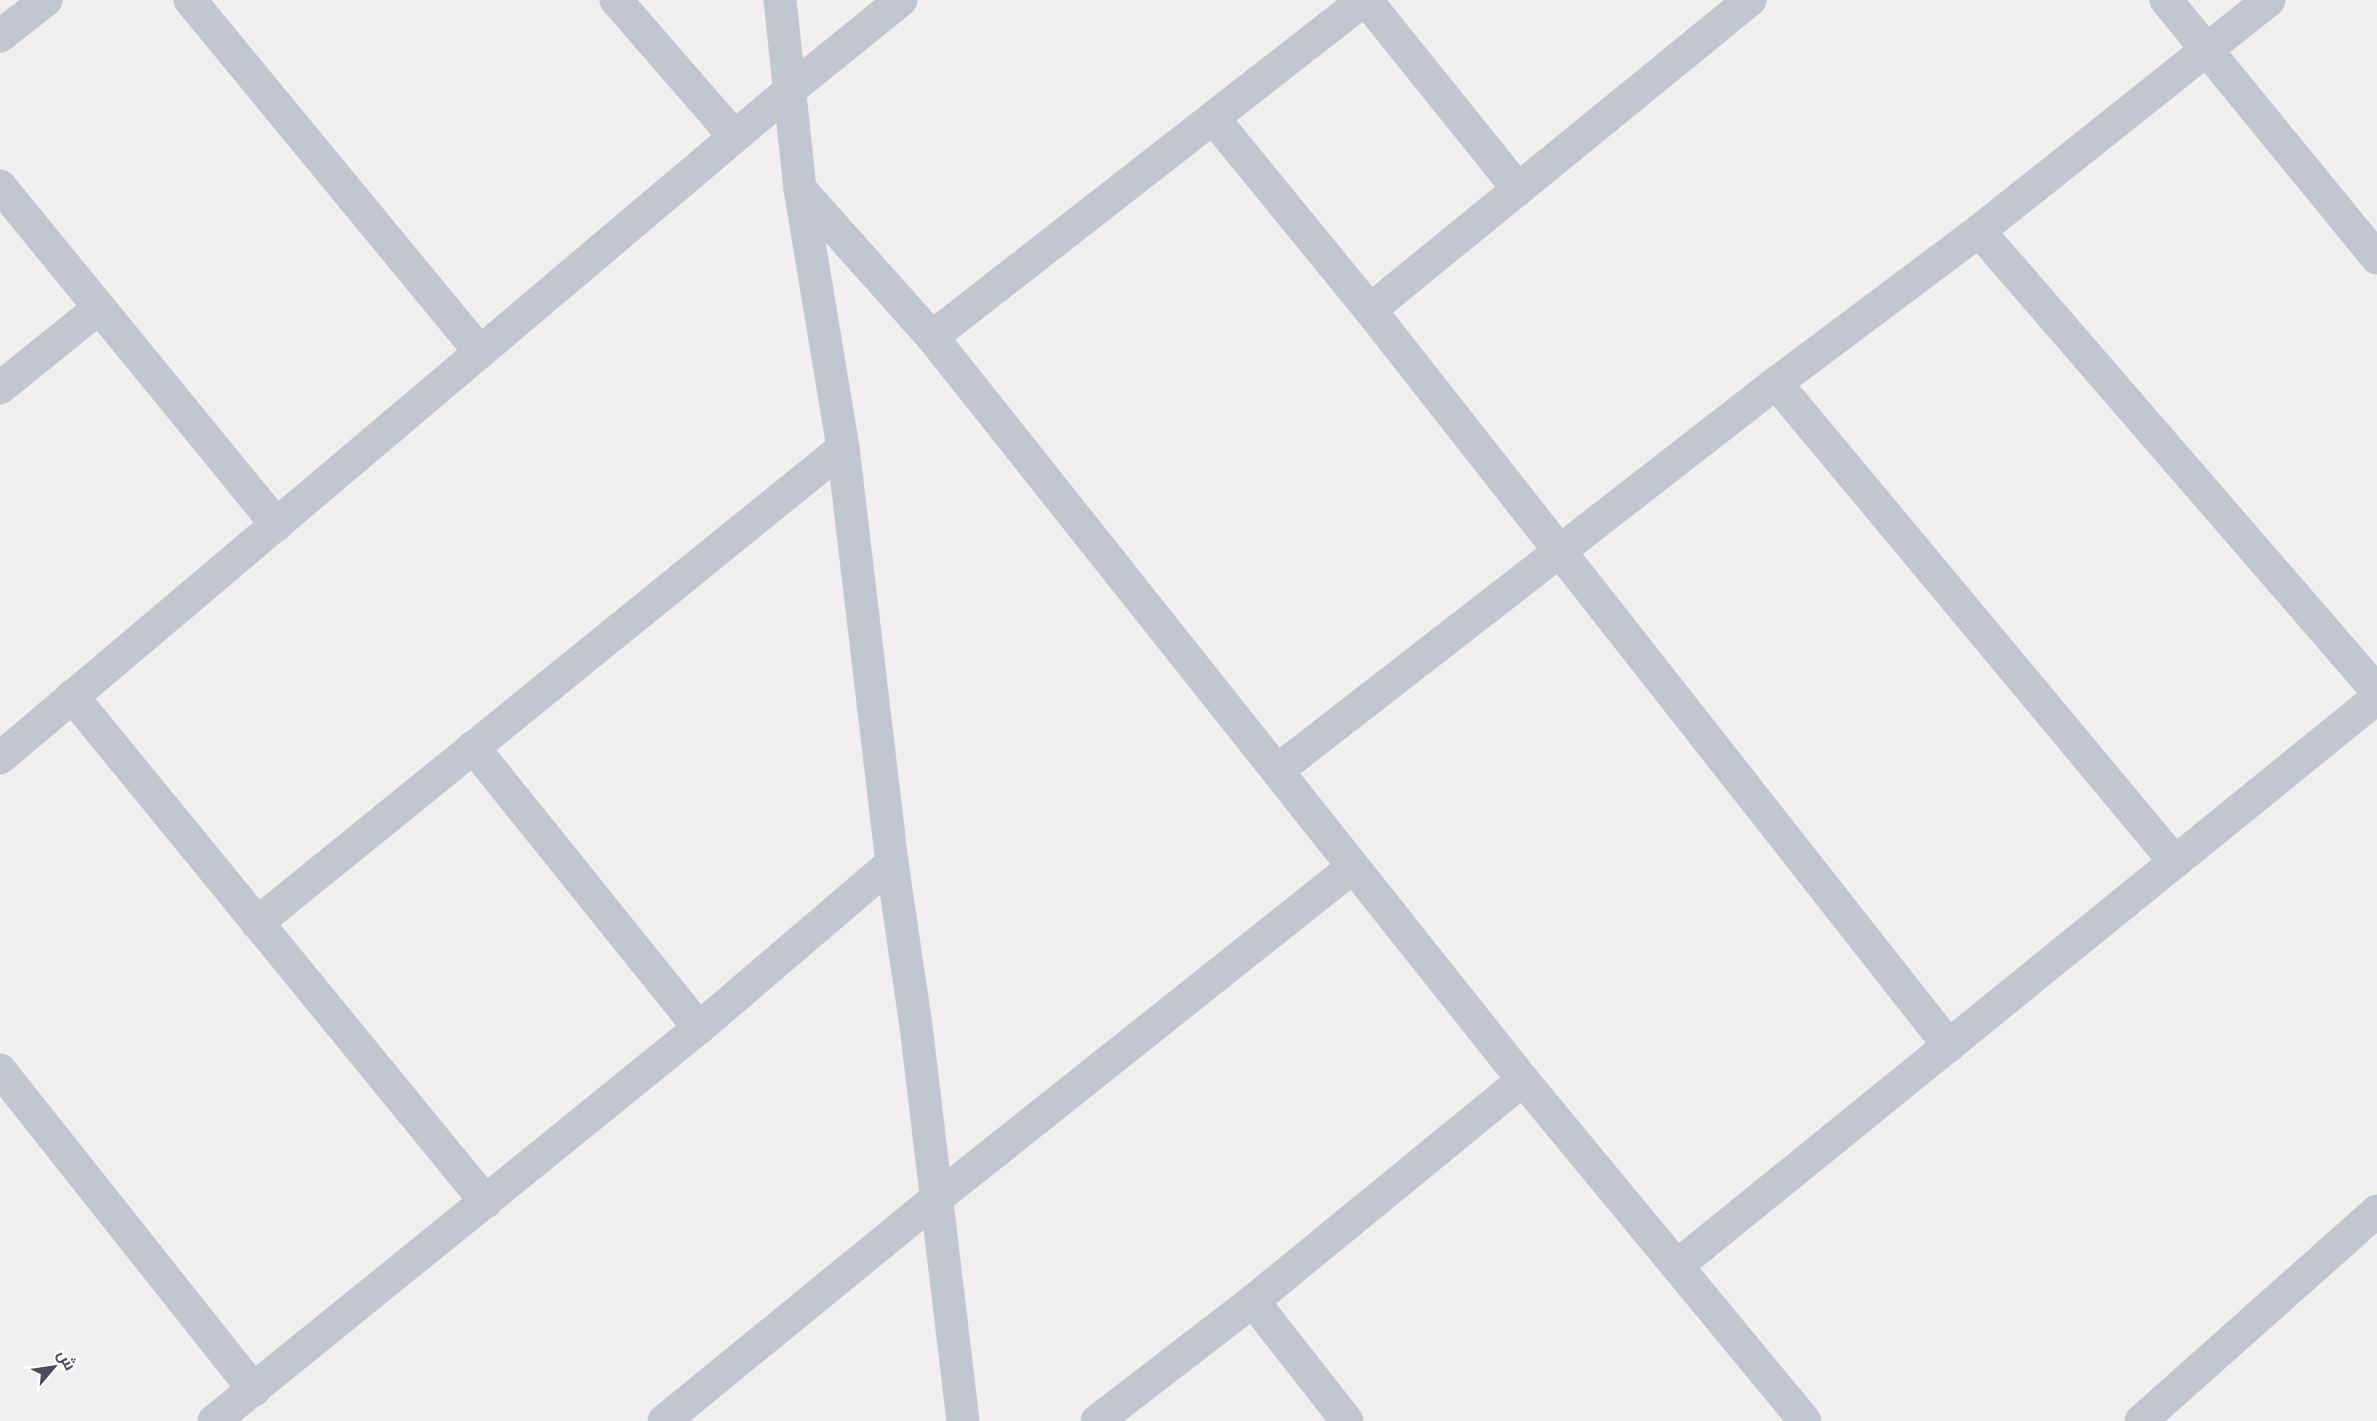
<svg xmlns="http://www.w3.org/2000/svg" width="2377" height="1421" font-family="Helvetica,Cairo,sans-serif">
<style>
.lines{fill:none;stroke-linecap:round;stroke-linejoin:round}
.minor{stroke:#c1c6cf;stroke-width:33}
.tertiary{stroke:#c1c6cf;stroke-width:33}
</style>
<rect width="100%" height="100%" fill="#f1efef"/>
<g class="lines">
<g class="minor">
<polyline points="190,0 480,352"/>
<polyline points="616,0 734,136"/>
<polyline points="1366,0 1518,189"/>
<polyline points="2166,0 2377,258"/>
<polyline points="0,36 46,0"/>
<polyline points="1214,119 1370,310 1949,1046"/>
<polyline points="0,186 277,525"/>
<polyline points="1979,231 2377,691"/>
<polyline points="1370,310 1750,0"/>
<polyline points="932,337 1364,0"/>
<polyline points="1776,383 2175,862"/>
<polyline points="0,388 99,308"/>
<polyline points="72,696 486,1202"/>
<polyline points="473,747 699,1028"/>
<polyline points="0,758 790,90"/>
<polyline points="1278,770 1776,383 1979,231 2269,0"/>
<polyline points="257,923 843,448"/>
<polyline points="0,1070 254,1390"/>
<polyline points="1678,1265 2377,698"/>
<polyline points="1253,1301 1347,1421"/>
<polyline points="214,1421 699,1028 892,863"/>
<polyline points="664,1421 937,1198 1353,867"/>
<polyline points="1097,1421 1253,1301 1523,1080"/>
<polyline points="2141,1421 2377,1211"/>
</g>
<g class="tertiary">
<polyline points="780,0 800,189 843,448 892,863 916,1026 963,1421"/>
<polyline points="790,90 901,0"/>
<polyline points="800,189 932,337 1523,1080 1805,1421"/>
</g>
</g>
<g transform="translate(54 1367) rotate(61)" stroke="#ffffff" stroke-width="4.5" paint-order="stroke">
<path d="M0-4.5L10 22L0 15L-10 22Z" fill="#494e5a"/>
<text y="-9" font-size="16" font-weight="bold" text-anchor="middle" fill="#494e5a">ش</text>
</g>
</svg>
